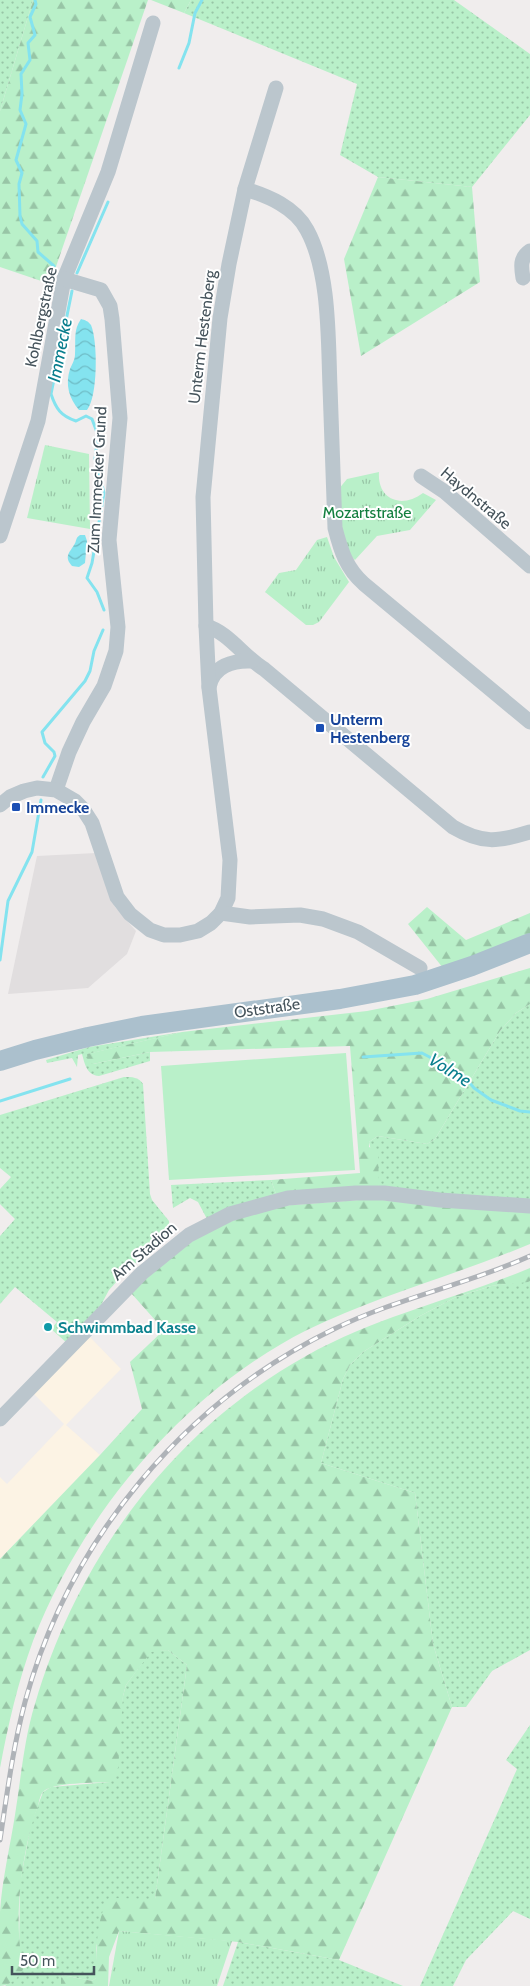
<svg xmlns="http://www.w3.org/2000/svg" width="530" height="1986" font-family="Cabin,sans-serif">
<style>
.commercial{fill:#fcf3e4}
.education{fill:#e1dedf}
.grass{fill:url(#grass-dots)}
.forest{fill:url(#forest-firs)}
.park{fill:url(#park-tufts)}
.pitch{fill:#b9f0c9}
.water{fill:url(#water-waves)}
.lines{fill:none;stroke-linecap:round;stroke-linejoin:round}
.stream{stroke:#84e3ef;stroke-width:3}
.minor{stroke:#bbc6cd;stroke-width:15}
.major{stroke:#abc0cd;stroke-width:20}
.rail-casing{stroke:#afb3b8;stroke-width:5}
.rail{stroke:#fff;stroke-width:3;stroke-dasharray:9;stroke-linecap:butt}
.transit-dot{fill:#1a4fb4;stroke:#fff;stroke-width:2}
.culture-dot{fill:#0f9aa8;stroke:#fff;stroke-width:2}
.labels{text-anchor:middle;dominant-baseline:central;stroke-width:4;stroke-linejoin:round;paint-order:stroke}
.street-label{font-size:16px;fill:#45535b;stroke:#fff}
.park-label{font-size:16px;fill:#137f3f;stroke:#fff}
.transit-label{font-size:16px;font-weight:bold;fill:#164399;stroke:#fff;text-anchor:start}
.culture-label{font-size:16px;font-weight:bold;fill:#0d838f;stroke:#fff;text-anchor:start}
.water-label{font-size:18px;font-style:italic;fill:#097e8d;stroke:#fff}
</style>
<defs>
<pattern id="grass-dots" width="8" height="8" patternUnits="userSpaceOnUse" patternTransform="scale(1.25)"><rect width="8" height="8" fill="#b9f0c9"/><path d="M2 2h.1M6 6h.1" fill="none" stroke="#98c5a6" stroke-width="1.8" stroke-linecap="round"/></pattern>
<pattern id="forest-firs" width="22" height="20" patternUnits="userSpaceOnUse" patternTransform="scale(1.25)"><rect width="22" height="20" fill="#b9f0c9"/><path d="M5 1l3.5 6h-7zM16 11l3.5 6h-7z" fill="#98c5a6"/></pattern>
<pattern id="park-tufts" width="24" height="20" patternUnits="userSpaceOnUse" patternTransform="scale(1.25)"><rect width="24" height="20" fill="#b9f0c9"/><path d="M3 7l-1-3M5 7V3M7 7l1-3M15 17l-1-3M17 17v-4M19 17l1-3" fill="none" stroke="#98c5a6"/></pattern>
<pattern id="water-waves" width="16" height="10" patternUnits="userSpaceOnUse" patternTransform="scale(1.25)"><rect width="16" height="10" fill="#84e3ef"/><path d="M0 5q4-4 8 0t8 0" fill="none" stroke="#6ebbc5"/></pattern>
</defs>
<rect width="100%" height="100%" fill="#f0eded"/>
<polygon class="commercial" points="89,1336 121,1369 66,1425 100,1455 0,1559 0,1477 7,1484 64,1424 33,1393"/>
<polygon class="education" points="96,853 115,907 136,931 127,954 88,988 8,994 37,856"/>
<g class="grass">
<polygon points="0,0 33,0 0,111"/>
<polygon points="191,0 454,0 530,54 530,115 472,187 378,177 340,155 357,84 184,13"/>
<polygon points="530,1004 530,1201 379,1188 369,1142 378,1136 427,1144 435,1139 500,1031 516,1013"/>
<path d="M 182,1032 L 88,1054 L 93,1064 L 150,1052 L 150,1061 L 99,1076 C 87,1075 85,1065 82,1054 L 78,1055 L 77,1067 L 72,1058 L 47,1063 L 46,1060 L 89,1047 Z"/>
<path d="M 124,1077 C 132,1077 139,1077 143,1084 L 150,1194 L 152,1200 L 169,1221 L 169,1236 L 128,1269 L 109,1290 L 101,1305 L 67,1343 L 51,1329 L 57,1322 L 15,1287 L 0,1304 L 0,1236 L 15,1219 L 0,1204 L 0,1189 L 11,1177 L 0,1168 L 0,1115 Z"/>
<polygon points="271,1180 276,1194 207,1219 198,1202 190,1198 173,1208 171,1185"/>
<polygon points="530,1281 530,1650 492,1671 466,1707 452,1707 433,1644 415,1493 321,1463 343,1379 350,1365 363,1352 420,1316 454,1298 491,1286"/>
<polygon points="168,1650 187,1665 155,1899 100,1930 96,1948 96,1978 92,1981 63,1975 61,1978 61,1986 5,1986 24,1968 19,1951 20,1883 31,1824 43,1792 51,1787 110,1782 123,1696 126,1685 151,1651"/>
<polygon points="530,1725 530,1919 513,1911 466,1960 453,1986 420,1986 517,1769 506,1760"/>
<polygon points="238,1942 339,1960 403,1986 223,1986"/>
</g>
<g class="forest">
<polygon points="33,0 148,0 50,284 0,267 0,111"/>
<polygon points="151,0 191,0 184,13"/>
<polygon points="378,177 472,187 480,282 361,356 344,259"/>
<polygon points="427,907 466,940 530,913 530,936 443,968 408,924"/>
<polygon points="530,968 530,1004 516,1013 500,1031 435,1139 427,1144 378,1136 369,1142 369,1147 378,1151 379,1188 276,1194 271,1180 360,1173 350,1046 150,1052 93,1064 88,1061 87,1054 182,1032 367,1011 427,999"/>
<path d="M 372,1199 L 530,1213 L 530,1244 C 456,1275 379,1295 307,1330 C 184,1392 82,1514 33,1641 C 18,1682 8,1725 0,1768 L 0,1559 L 100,1455 L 142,1409 L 130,1362 L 164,1330 L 131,1293 L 151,1274 L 199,1236 L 236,1219 L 279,1206 Z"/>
<path d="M 530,1268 L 530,1281 L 528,1282 L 491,1286 L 454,1298 L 420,1316 L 363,1352 L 350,1365 L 343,1379 L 321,1463 L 415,1493 L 433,1644 L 452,1707 L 339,1960 L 238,1942 L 119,1931 L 109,1957 L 108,1986 L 61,1986 L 61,1978 L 63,1975 L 92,1981 L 96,1978 C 96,1955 96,1917 109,1898 L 155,1899 L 187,1665 L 168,1650 L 151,1652 L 126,1685 L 123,1696 L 118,1768 L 110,1782 C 97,1783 51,1782 43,1792 C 40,1795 39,1802 38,1806 C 22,1848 12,1925 24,1968 C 19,1977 10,1986 0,1986 C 0,1962 0,1937 0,1912 C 2,1880 10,1847 15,1815 C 21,1778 24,1739 35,1704 C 77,1559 173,1430 306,1356 C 377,1316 456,1299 530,1268 Z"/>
</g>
<g class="park">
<polygon points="45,445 89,454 90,529 27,518"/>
<path d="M 379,472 C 377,500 402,509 423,493 L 436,500 L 410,530 L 377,536 L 355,560 C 337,544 340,513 338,490 L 347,479 Z"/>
<polygon points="327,537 334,557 349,582 319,622 313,625 306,625 265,592 279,573 296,570 317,540"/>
<polygon points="119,1931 232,1941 217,1986 109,1986"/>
</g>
<polygon class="pitch" points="346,1053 355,1170 169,1180 161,1066"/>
<g class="water">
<path d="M 81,319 C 85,320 88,321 91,325 C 98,341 98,397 87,410 L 79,410 C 69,398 65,385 70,369 C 72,364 75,360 75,354 C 76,341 73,330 81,319 Z"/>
<path d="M 80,535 L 85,535 L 87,541 L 85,563 L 79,567 L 72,566 C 64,557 69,553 74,545 C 77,541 75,538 80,535 Z"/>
</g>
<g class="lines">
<g class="stream">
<polyline points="35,0 36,4 30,17 35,35 28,43 30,60 21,74 22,94 20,110 26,124 16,160 22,173 19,184 20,216 22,224 37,241 38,252 54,266"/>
<polyline points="179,68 189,43 195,13 202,0"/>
<polyline points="77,273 108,202"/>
<path d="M 72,291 L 51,394 C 56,409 61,416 76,421 L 86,416 L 92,419 L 98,435 L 95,459 L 104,493 L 92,563 L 87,578 L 97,592 L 104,610"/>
<polyline points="43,777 55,756 54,752 45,743 42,732 85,681 90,671 94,651 103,630"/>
<polyline points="0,960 8,901 32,852 41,800"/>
<polyline points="363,1057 422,1053 463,1075 474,1088 491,1100 520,1111 530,1112"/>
<polyline points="0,1101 70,1079"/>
</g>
<g class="minor">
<path d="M 245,189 C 268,196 295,207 307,230 C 330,272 328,340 330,387 C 332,434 333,481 335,528 C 341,551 346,568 364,584 L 530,722"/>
<path d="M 523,278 C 521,266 520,258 530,251"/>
<polyline points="421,476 445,492 530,566"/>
<polyline points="0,536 38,421 64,279 108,172 153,23"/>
<path d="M 206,626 C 228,632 244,657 264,669 L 453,827 C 482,844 498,842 530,832"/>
<path d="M 209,687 C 213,666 233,660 252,661"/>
<polyline points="56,790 69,752 83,722 104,686 116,651 118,627 109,540 120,418 112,319 110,306 101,290 64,279"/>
<polyline points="0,805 10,797 24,791 37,788 56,790 75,801 83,809 92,823 117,897 130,914 150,930 164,935 180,935 198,931 211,923 221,913 228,898 230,860 209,688 206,626 203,497 220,318 229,264 245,189 276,88"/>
<polyline points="221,913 250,917 300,915 323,919 358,932 420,968"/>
<polyline points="0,1419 142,1273 189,1235 230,1214 288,1198 356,1193 384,1193 440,1200 530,1206"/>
</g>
<polyline class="major" points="0,1061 35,1050 88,1037 142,1026 340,999 415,985 472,966 530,943"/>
<defs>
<path id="rail" d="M 0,1840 C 7,1794 13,1747 25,1702 C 69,1540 184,1402 334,1329 C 397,1298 466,1285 530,1256"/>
</defs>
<use href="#rail" class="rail-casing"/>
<use href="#rail" class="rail"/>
</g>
<g class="transit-dot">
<rect x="315" y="723" width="10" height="10" rx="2.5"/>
<rect x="11" y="802" width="10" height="10" rx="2.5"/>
</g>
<circle class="culture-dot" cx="48" cy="1327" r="5"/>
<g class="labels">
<g class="street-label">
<text transform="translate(41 317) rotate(-78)">Kohlbergstraße</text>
<text transform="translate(202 337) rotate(-83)">Unterm Hestenberg</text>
<text transform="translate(97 480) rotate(-87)">Zum Immecker Grund</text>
<text transform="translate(476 498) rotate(40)">Haydnstraße</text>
<text transform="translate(267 1008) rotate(-8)">Oststraße</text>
<text transform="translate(144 1251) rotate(-41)">Am Stadion</text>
</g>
<g class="park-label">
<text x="367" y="512">Mozartstraße</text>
</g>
<g class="transit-label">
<text x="330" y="719">Unterm<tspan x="330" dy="18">Hestenberg</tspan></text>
<text x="26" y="807">Immecke</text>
</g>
<g class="culture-label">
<text x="58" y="1327">Schwimmbad Kasse</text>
</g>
<g class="water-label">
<text transform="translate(60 350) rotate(-79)">Immecke</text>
<text transform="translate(450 1070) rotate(32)">Volme</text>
</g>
</g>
<path d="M12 1966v8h82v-8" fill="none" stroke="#45535b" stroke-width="2.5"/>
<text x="20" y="1966" font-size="15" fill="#45535b" stroke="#ffffff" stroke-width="4" paint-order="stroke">50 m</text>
</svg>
